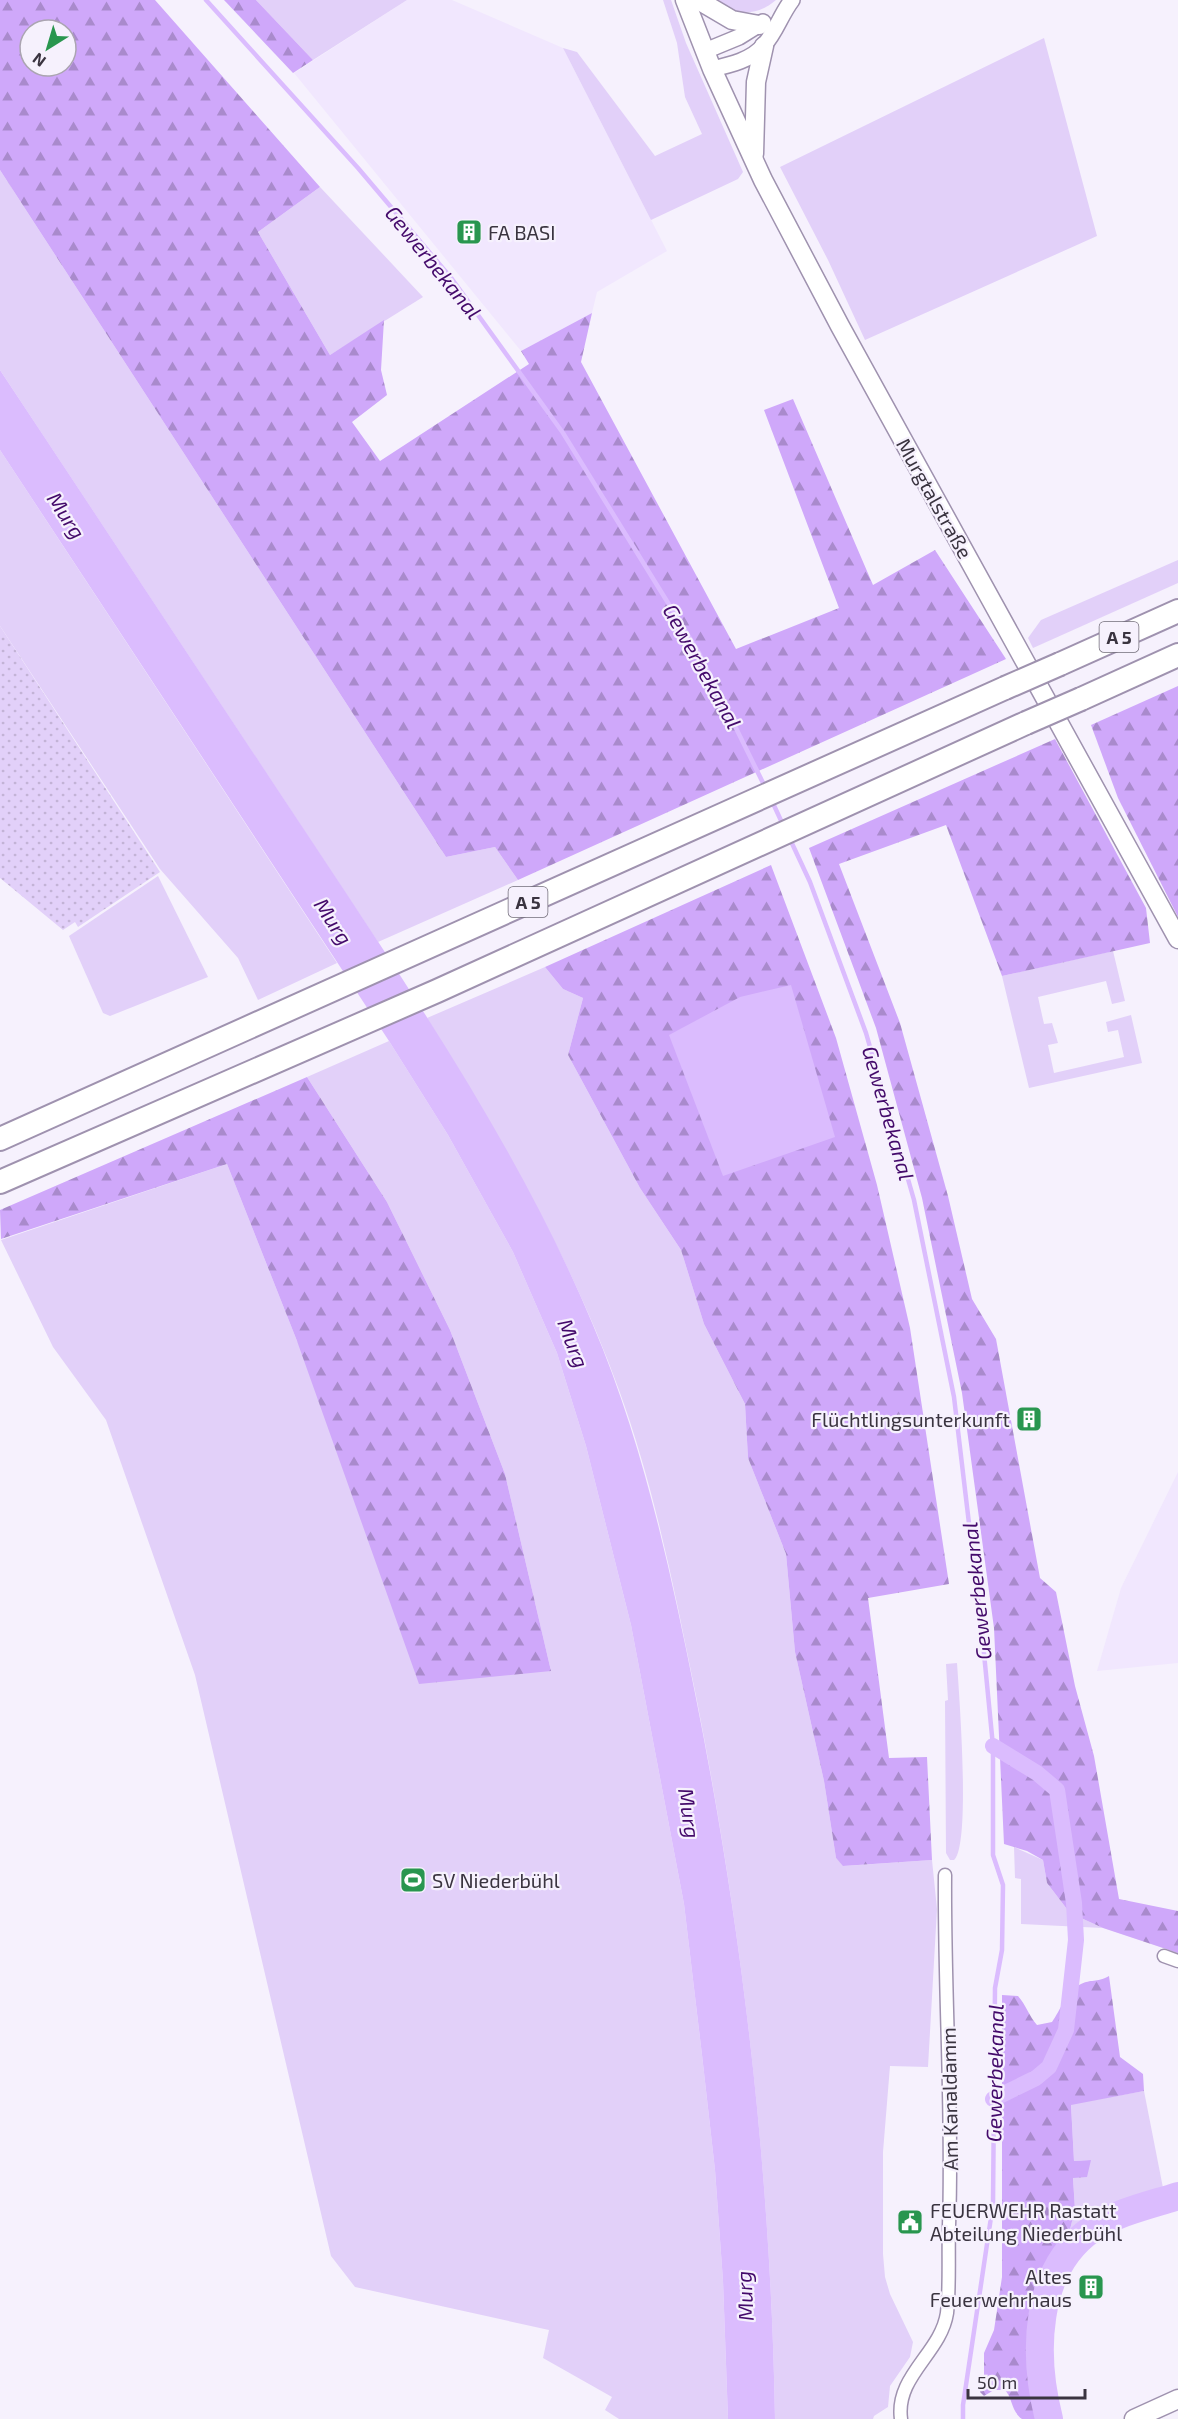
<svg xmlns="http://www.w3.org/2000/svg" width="1178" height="2419" font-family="'Exo 2',sans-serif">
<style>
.built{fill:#f1e7fe}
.green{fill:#e2d0f9}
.forest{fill:url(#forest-firs);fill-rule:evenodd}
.garden{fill:url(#garden-dots)}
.water{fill:#dbbcfe}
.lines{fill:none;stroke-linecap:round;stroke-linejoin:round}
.stream{stroke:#dbbcfe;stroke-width:4.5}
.canal{stroke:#dbbcfe;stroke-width:16}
.river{stroke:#dbbcfe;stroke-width:28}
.minor-casing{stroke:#9f92af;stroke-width:15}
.tertiary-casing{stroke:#9f92af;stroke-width:18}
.secondary-casing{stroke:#9f92af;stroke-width:21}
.motorway-casing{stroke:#9f92af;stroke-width:26}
.minor{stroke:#fff;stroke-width:12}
.tertiary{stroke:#fff;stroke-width:15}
.secondary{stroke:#fff;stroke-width:18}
.motorway{stroke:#fff;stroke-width:22}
.motorway-bridge-casing{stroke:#9f92af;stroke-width:26;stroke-linecap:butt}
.motorway-bridge{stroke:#fff;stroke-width:22}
.labels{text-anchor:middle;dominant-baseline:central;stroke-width:4.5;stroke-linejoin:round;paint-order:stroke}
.shield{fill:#f6f1fd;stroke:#726d79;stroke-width:1.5}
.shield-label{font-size:18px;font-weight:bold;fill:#3a3440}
.poi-label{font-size:20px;fill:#3a3440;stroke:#f6f1fd;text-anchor:start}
.street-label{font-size:20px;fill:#3a3440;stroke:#f6f1fd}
.water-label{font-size:21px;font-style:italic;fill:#440a6b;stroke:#f6f1fd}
</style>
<defs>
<pattern id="forest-firs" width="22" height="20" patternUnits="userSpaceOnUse" patternTransform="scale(1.5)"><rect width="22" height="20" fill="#cfa8fa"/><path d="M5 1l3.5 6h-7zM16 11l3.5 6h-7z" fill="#a98acc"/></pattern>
<pattern id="garden-dots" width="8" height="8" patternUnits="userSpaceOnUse" patternTransform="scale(1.5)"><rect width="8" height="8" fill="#e2d0f9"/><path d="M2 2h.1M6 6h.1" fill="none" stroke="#c3b3d6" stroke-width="1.8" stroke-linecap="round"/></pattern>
</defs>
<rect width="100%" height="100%" fill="#f6f1fd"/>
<g class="built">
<polygon points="407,0 452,0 563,48 667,251 597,292 592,313 521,351 294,73"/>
<polygon points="1178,1472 1178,1663 1097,1671 1121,1588"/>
</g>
<g class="green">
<polygon points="256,0 407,0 313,60"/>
<polygon points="663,0 671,0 686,43 743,172 738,179 651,220 563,48 577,52 655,156 702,134 685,97 677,43"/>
<path d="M 712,0 L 776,0 C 755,18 734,15 712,0 Z"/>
<polygon points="1044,38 1097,236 865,340 828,260 780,167"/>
<polygon points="0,170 446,857 495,847 518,880 378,942 0,370"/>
<polygon points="320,187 423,297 330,355 258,232"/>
<polygon points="0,450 337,963 258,1000 238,958 160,869 0,626"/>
<polygon points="1178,560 1178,583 1033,648 1028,638 1041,620"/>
<polygon points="158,876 208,977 110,1016 103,1013 69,936"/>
<polygon points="1113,951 1125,1001 1112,1004 1106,981 1038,997 1044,1024 1052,1023 1058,1043 1048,1045 1054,1073 1124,1057 1118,1030 1108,1032 1106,1022 1131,1015 1142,1063 1029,1088 1002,976"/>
<path d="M 545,967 L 563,989 L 583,998 L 568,1055 L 640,1188 L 681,1250 L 704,1324 L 745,1404 L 748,1458 L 786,1554 L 795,1652 L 824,1781 L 836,1858 L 844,1866 L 932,1860 L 937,1909 L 928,2067 L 890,2066 L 883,2152 L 883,2254 L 885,2277 L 890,2294 L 913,2342 L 910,2357 L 890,2386 L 888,2407 L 874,2416 L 873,2419 L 775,2419 C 771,2177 743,1934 696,1696 C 675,1593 655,1489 619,1390 C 571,1257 500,1137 427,1018 Z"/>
<polygon points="389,1041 448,1135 513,1252 557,1353 586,1446 631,1625 684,1904 702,2055 715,2170 723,2281 728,2419 619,2419 605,2410 612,2397 543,2358 549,2330 355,2287 331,2256 195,1675 106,1420 53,1347 1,1240 227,1164 297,1341 551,1671 505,1474 450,1330 387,1202 307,1077"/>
<path d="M 957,1663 C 959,1693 971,1845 954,1860 L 950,1860 L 946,1853 L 945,1701 L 948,1700 L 946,1664 Z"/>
<polygon points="1014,1847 1043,1860 1047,1883 1070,1913 1103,1928 1021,1924 1021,1879 1015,1878"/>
<polygon points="1144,2091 1164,2193 1090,2221 1068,2237 1075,2210 1073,2177 1091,2160 1074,2161 1071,2104"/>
</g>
<g class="forest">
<path d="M 0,0 L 155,0 L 320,187 L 258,232 L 330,355 L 384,320 L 381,370 L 387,395 L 352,422 L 380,461 L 529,364 L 521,351 L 592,313 L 581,362 L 736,649 L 839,608 L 764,410 L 793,399 L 873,585 L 935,550 L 1006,659 L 518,880 L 495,847 L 446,857 L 0,170 ZM 30,30 L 66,30 L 66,66 L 30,66 Z"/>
<polygon points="224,0 256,0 313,60 293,73"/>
<polygon points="1178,686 1178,917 1118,798 1091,725"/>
<polygon points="1055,739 1146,908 1150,943 1002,976 946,825 839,864 900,1023 948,1196 972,1299 996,1339 1040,1578 1056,1592 1075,1686 1094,1756 1119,1899 1178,1911 1178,1953 1103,1928 1070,1913 1047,1883 1043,1860 1027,1851 1004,1844 994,1628 962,1393 922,1198 876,1028 809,848"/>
<polygon points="771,865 836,1038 877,1185 910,1328 949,1584 868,1598 889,1758 927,1757 932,1860 843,1866 836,1858 824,1781 795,1652 786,1554 748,1458 745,1404 704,1324 681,1250 640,1188 568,1055 583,998 563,989 545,967"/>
<polygon points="307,1077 387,1202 450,1330 505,1474 551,1671 419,1684 297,1341 227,1164 1,1239 0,1210"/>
<path d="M 1109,1976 L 1120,2057 L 1143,2074 L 1144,2091 L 1071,2105 L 1074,2161 L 1091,2160 L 1087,2177 L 1073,2178 L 1075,2210 L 1068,2237 L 1055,2254 L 1046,2276 L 1038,2310 L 1034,2375 L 1045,2419 L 1022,2419 C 1011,2411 1013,2399 1005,2390 L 994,2390 L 984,2396 L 980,2392 L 984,2379 L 984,2353 L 994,2330 L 1002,2277 L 1002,1995 L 1018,1996 C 1026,2005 1029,2016 1037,2025 L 1052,2022 C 1060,2011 1068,1989 1081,1984 C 1091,1979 1096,1983 1109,1976 Z"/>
</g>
<polygon class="garden" points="0,626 160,872 78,927 75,922 63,930 0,878"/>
<g class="water">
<path d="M 0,370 C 106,530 211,689 317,849 C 418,1002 522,1155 593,1325 C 643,1443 670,1568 695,1693 C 743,1932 771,2176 775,2419 L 728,2419 L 723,2281 L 715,2170 L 702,2055 L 684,1904 L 631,1625 L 586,1446 L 557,1353 L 513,1252 L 448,1135 L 389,1041 L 0,450 Z"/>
<polygon points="791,985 835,1137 723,1176 669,1035 740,997"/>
</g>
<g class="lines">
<g class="stream">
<polyline points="206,0 358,168 452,279 563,433 699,653 766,789"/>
<polyline points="771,799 784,827"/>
<polyline points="789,837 810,882 866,1033 914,1200 954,1397 982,1633 993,1746 993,1855 1003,1885 1002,1950 995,1988 993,2204 963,2405 963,2419"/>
</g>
<polyline class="canal" points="993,1746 1037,1773 1057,1790 1074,1903 1076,1940 1066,2030 1049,2067 1036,2078 993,2099"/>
<path class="river" d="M 1049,2419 C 1033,2356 1033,2270 1092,2229 C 1117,2212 1150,2205 1178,2196"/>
<defs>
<g id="minor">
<polyline points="1164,1956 1178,1961"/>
<path d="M 901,2419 C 895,2376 941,2353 947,2313 C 950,2285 948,2255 949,2226 C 953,2109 944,1992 945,1875"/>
</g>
<g id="tertiary">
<polyline points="705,51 739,37 763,22"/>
<path d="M 712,69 C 730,65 752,60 764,45 C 776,32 781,14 792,0"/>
</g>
<g id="secondary">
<polyline points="685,0 712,69 763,180 840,326 1178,939"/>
<polyline points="698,0 732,20 759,25"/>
<polyline points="754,154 756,82 764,46"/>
<polyline points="1134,2419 1178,2399"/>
</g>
<g id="motorway">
<polyline points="1060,664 1178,611"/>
<polyline points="1081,699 1178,655"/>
<polyline points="0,1139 1005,688"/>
<polyline points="0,1182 437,991 1026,723"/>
</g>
</defs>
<use href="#minor" class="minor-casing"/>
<use href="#tertiary" class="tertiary-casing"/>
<use href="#secondary" class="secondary-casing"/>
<use href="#motorway" class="motorway-casing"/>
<use href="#minor" class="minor"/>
<use href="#tertiary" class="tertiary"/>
<use href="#secondary" class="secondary"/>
<use href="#motorway" class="motorway"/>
<defs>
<g id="motorway-bridge">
<polyline points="1005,688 1060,664"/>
<polyline points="1026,723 1081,699"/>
</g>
</defs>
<use href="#motorway-bridge" class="motorway-bridge-casing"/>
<use href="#motorway-bridge" class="motorway-bridge"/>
</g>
<defs>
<symbol id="building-square" viewBox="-11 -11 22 22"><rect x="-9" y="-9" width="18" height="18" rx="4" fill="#29964f" stroke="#f6f1fd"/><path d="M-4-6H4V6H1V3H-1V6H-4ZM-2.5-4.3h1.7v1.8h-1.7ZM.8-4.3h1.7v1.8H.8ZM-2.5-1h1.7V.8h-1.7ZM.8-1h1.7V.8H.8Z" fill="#fff"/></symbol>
<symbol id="stadium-square" viewBox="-11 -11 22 22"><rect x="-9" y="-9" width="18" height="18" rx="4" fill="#29964f" stroke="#f6f1fd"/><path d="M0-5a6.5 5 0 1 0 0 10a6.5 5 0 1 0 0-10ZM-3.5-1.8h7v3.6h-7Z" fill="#fff"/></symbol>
<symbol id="civic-square" viewBox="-11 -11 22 22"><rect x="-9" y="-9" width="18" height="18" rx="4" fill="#29964f" stroke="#f6f1fd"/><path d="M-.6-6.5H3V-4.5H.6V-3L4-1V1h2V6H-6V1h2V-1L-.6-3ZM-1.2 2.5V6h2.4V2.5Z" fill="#fff"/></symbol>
</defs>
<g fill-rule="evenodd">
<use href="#building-square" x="454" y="217" width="30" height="30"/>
<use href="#building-square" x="1014" y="1404" width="30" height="30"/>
<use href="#stadium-square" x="398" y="1865" width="30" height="30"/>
<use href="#civic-square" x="895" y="2207" width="30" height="30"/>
<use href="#building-square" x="1076" y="2272" width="30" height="30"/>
</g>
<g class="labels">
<g class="shield">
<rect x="1099.5" y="622" width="39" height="30" rx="4.5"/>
<rect x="508.5" y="887" width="39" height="30" rx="4.5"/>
</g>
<g class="shield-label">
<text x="1119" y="637">A 5</text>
<text x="528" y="902">A 5</text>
</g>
<g class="poi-label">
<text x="488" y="232">FA BASI</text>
<text x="1010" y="1419" text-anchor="end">Flüchtlingsunterkunft</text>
<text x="432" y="1880">SV Niederbühl</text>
<text x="930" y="2210">FEUERWEHR Rastatt<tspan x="930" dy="23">Abteilung Niederbühl</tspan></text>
<text x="1072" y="2276" text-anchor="end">Altes<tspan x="1072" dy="23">Feuerwehrhaus</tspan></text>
</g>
<g class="street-label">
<text transform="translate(935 498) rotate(61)">Murgtalstraße</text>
<text transform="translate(949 2099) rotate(-91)">Am Kanaldamm</text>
</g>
<g class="water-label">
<text transform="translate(434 262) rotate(51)">Gewerbekanal</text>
<text transform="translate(67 515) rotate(57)">Murg</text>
<text transform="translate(703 666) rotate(61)">Gewerbekanal</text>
<text transform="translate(334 921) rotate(57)">Murg</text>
<text transform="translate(889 1113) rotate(74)">Gewerbekanal</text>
<text transform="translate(574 1343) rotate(69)">Murg</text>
<text transform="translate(976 1591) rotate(-96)">Gewerbekanal</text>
<text transform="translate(690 1813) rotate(82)">Murg</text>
<text transform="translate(994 2073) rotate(-89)">Gewerbekanal</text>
<text transform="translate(744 2296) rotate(-93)">Murg</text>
</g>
</g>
<g transform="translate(48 48) rotate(217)"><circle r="28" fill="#f6f1fd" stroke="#aba5b1" stroke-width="1.5"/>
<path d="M0-4.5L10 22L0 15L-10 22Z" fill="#29964f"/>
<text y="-9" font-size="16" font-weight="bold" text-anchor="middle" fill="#3a3440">N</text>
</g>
<path d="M968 2389v9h117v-9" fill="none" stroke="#3a3440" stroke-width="3"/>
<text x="977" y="2389" font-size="18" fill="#3a3440" stroke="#f6f1fd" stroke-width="4.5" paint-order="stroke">50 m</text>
</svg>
